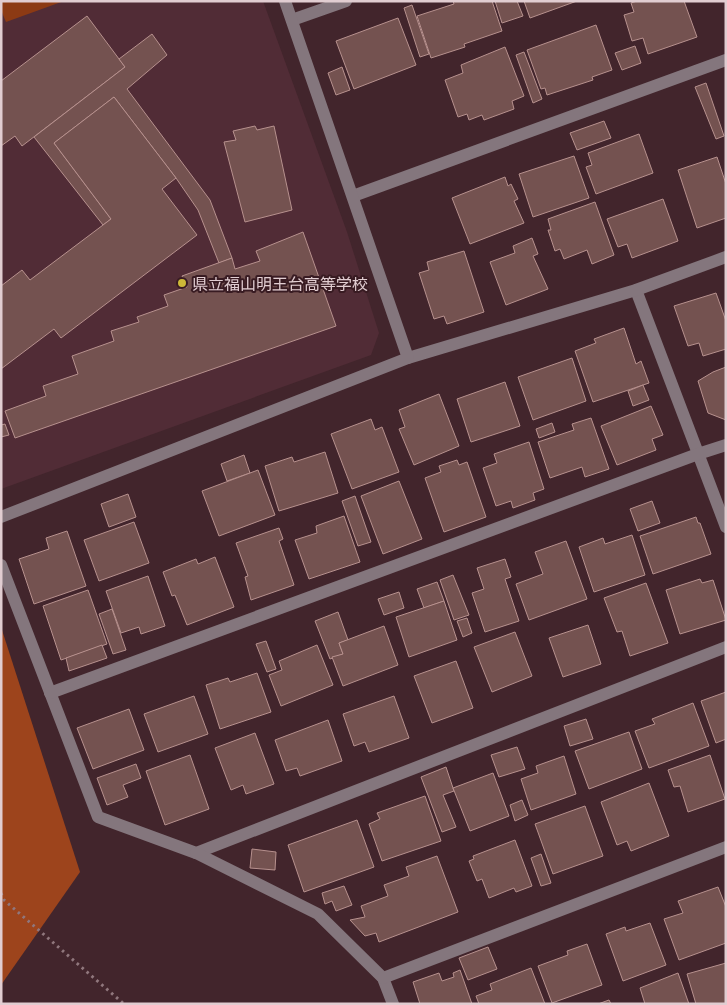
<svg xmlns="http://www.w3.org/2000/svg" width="727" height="1005" font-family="'Exo 2','Noto Sans JP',sans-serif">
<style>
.built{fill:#512c36}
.green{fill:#8c3a14}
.forest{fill:#9d441c}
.building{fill:#745250;stroke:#b7918e}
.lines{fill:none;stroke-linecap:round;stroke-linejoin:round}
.path{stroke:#90777d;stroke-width:3;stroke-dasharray:2.5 4;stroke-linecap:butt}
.minor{stroke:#84767d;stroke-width:12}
.poi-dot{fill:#cdb938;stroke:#381b22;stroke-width:2}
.labels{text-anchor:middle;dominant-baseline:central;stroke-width:4;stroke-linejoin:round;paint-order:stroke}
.poi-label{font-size:16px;fill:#e1cdd1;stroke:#381b22;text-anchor:start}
</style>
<rect width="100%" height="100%" fill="#42252c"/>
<polygon class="built" points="1,1 263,1 347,232 379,333 371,355 1,489"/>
<polygon class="green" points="1,1 64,1 6,22 1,10"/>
<polygon class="forest" points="1,627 80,872 1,985"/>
<g class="building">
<polygon points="453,1 492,1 502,31 464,44 465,47 431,58 417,16 454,4"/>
<polygon points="495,1 517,1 523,16 502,23"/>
<polygon points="524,1 577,1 530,18"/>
<polygon points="637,1 684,1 697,37 648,54 643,38 632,41 624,15 634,12 631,3"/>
<polygon points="412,5 429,54 420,57 404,8"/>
<polygon points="87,16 125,67 22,146 15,136 1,146 1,81"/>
<polygon points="398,18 416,65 354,89 336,41"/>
<polygon points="596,25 612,70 592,77 593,80 547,95 545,88 541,89 527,50"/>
<polygon points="152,34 167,55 127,89 210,200 232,258 219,263 198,210 176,178 114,97 54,143 111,219 103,225 34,137 125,67 119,59"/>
<polygon points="635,46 641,63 622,70 615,53"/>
<polygon points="505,47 524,96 512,101 514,109 484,120 482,115 469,120 467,114 458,117 445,80 463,73 461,65"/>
<polygon points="524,52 542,99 533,103 516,55"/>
<polygon points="342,67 350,90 336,95 328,73"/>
<polygon points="706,83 724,136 716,139 695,87"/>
<polygon points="114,97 176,178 162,189 197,235 61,338 54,329 1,369 1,286 22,270 30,280 111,219 54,143"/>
<polygon points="604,121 611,138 577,150 570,133"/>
<polygon points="255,126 257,130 274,126 292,210 245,222 224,142 236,140 233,131"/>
<polygon points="639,134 653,173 596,194 586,167 592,165 588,153"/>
<polygon points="574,156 589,198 533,217 519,174"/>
<polygon points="717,157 726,184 726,218 697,228 678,170"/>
<polygon points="505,177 508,186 511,184 518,199 514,201 524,223 470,244 452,198"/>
<polygon points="663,199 678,241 632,258 627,244 618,247 607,219"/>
<polygon points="595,202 614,255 592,264 587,250 564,259 560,249 555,251 548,230 551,230 548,219"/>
<polygon points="303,232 336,326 15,438 5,411 46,396 43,386 78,374 72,356 114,341 111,331 139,322 137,317 168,306 164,295 187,287 182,276 232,258 235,269 260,261 256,251"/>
<polygon points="532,238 538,254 533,256 548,289 506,305 490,262 515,253 513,246"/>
<polygon points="464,251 484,312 447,324 444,316 434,319 419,273 429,270 427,262"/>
<polygon points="716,293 726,321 726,349 703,356 699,343 688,346 674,306"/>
<polygon points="624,328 636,364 641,361 649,383 593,402 575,351 596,343 594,339"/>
<polygon points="572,358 586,401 533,420 518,377"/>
<polygon points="726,367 726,420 708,413 698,381 713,372"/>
<polygon points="505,382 520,426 471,442 457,399"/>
<polygon points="643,385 649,400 633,406 628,391"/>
<polygon points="439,394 459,446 414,465 399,429 405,427 399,410"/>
<polygon points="651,406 663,435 652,439 656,450 617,465 601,426"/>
<polygon points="591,418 609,469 585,477 582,467 550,478 538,442 574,430 572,424"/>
<polygon points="371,419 375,430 382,427 399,472 352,489 331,434"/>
<polygon points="552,423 555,432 539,438 536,429"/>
<polygon points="5,424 9,435 1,437 1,425"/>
<polygon points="529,442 544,489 533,493 535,500 513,508 511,501 496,506 483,468 497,463 494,454"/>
<polygon points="325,452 338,493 279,511 265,466 292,457 294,462"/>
<polygon points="244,455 250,473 227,481 221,464"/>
<polygon points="457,460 459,465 467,462 486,517 444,532 425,478 441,472 439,466"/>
<polygon points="258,470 275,515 219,536 202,491"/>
<polygon points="399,481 422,539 383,554 361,496"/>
<polygon points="128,494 136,517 109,527 101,504"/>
<polygon points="355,496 371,542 358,546 342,501"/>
<polygon points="652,501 660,523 638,531 630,509"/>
<polygon points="344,516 360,562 309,579 295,540 317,533 316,526"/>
<polygon points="696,517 698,523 700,523 711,554 653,574 640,536"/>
<polygon points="134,522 149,563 99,581 84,540"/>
<polygon points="279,528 283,539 279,541 294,585 251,600 245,577 248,576 236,543"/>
<polygon points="67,531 86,586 34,604 19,559 49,549 46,538"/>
<polygon points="632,535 645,575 594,592 579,547 603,538 605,544"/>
<polygon points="566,541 587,599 529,620 516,584 543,574 535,552"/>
<polygon points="215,557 234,607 187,625 175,595 172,596 163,572 196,559 198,564"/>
<polygon points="505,559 511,577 505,579 519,621 485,632 472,593 484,589 477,568"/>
<polygon points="453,575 469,615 454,620 440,580"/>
<polygon points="148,576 165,626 141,634 139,627 121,633 106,591"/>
<polygon points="700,579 702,583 713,580 726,620 680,634 666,590"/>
<polygon points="437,582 444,601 424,608 417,589"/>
<polygon points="646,583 668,643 630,656 622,631 617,632 604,598"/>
<polygon points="88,590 107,644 61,660 43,606"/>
<polygon points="399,592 404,608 384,615 378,599"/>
<polygon points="444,601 457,640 409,657 396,617"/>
<polygon points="112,609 126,650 113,654 99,614"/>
<polygon points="338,612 348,640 339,643 343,654 330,659 315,621"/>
<polygon points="467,618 472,633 463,637 457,621"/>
<polygon points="588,625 601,664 563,677 549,638"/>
<polygon points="384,626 398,665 343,686 332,657 343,654 339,643"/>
<polygon points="515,632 532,676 492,692 474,647"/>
<polygon points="266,641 276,669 267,672 256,644"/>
<polygon points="102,645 107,658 69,671 66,658"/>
<polygon points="317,645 333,685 281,706 269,675 282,670 279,661"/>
<polygon points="456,661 473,708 432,723 414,676"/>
<polygon points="257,673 271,712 220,729 206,685 228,678 230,682"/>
<polygon points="726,692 726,739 716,743 701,701"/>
<polygon points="194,696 208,734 158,752 144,714"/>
<polygon points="394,696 409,738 369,752 365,742 354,746 343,714"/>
<polygon points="693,703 709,746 649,768 635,731 655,724 652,719"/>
<polygon points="129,709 144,750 93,769 77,728"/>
<polygon points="586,719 593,739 570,746 564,726"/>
<polygon points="328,720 342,761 300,776 297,768 286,771 275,740"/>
<polygon points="629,732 642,769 589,789 575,751"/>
<polygon points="255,733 274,784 246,794 243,785 231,790 215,748"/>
<polygon points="517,747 525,769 499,777 491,755"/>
<polygon points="190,755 209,809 165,825 146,771"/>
<polygon points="710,755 725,799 688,812 680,786 674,787 668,770"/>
<polygon points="564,756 576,794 531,810 521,779 538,773 536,766"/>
<polygon points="136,764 141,778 123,785 128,797 107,805 97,778"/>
<polygon points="446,767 454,791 443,795 456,827 442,832 421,777"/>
<polygon points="493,773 509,816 470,831 453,788"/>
<polygon points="649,783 669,836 631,851 627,841 617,845 601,802"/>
<polygon points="425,796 441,841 382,861 369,824 380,819 377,813"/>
<polygon points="522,800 528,815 515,821 510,805"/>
<polygon points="585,806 603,856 553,874 535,824"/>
<polygon points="357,820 374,867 304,892 288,845"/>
<polygon points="515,840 532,886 516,892 514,888 489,898 482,879 477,881 469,861 474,859 473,856"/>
<polygon points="252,849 276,852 275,870 250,868"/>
<polygon points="541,854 551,883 541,886 531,858"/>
<polygon points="437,856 458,912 379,942 376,933 365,936 350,920 365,917 361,906 388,896 384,885 409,876 406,867"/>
<polygon points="344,886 352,905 336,911 332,901 325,904 322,893"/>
<polygon points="718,887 726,907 726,943 679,960 664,919 683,913 678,901"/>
<polygon points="650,923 666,965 623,981 606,934 625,927 626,931"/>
<polygon points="587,944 602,985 552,1003 538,966 568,955 567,951"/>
<polygon points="488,947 497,969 468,980 459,958"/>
<polygon points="726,963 726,1004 696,1004 687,974"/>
<polygon points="531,968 545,1004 479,1004 476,996 492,990 490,984"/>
<polygon points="460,970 472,1004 420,1004 413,982 439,973 442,981 454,977 453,973"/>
<polygon points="678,973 689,1004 645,1004 640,988"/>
<polygon points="609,1000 611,1004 598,1004"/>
</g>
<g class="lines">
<polyline class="path" points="1,893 4,900 124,1004"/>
<g class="minor">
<polyline points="292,20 346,1"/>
<polyline points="353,196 726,60"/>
<polyline points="636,290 726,527"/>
<polyline points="408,358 636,290 726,257"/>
<polyline points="1,517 408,358 285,1"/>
<polyline points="1,565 98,817 196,853 726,647"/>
<polyline points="50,693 698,454 726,445"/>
<polyline points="196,853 318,914 383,978 393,1004"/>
<polyline points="383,978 726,847"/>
</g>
</g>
<circle class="poi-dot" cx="182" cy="283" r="5"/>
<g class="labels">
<g class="poi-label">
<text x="192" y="283">県立福山明王台高等学校</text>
</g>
</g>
<rect width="727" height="1005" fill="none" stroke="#e1cdd1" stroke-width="5"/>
</svg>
